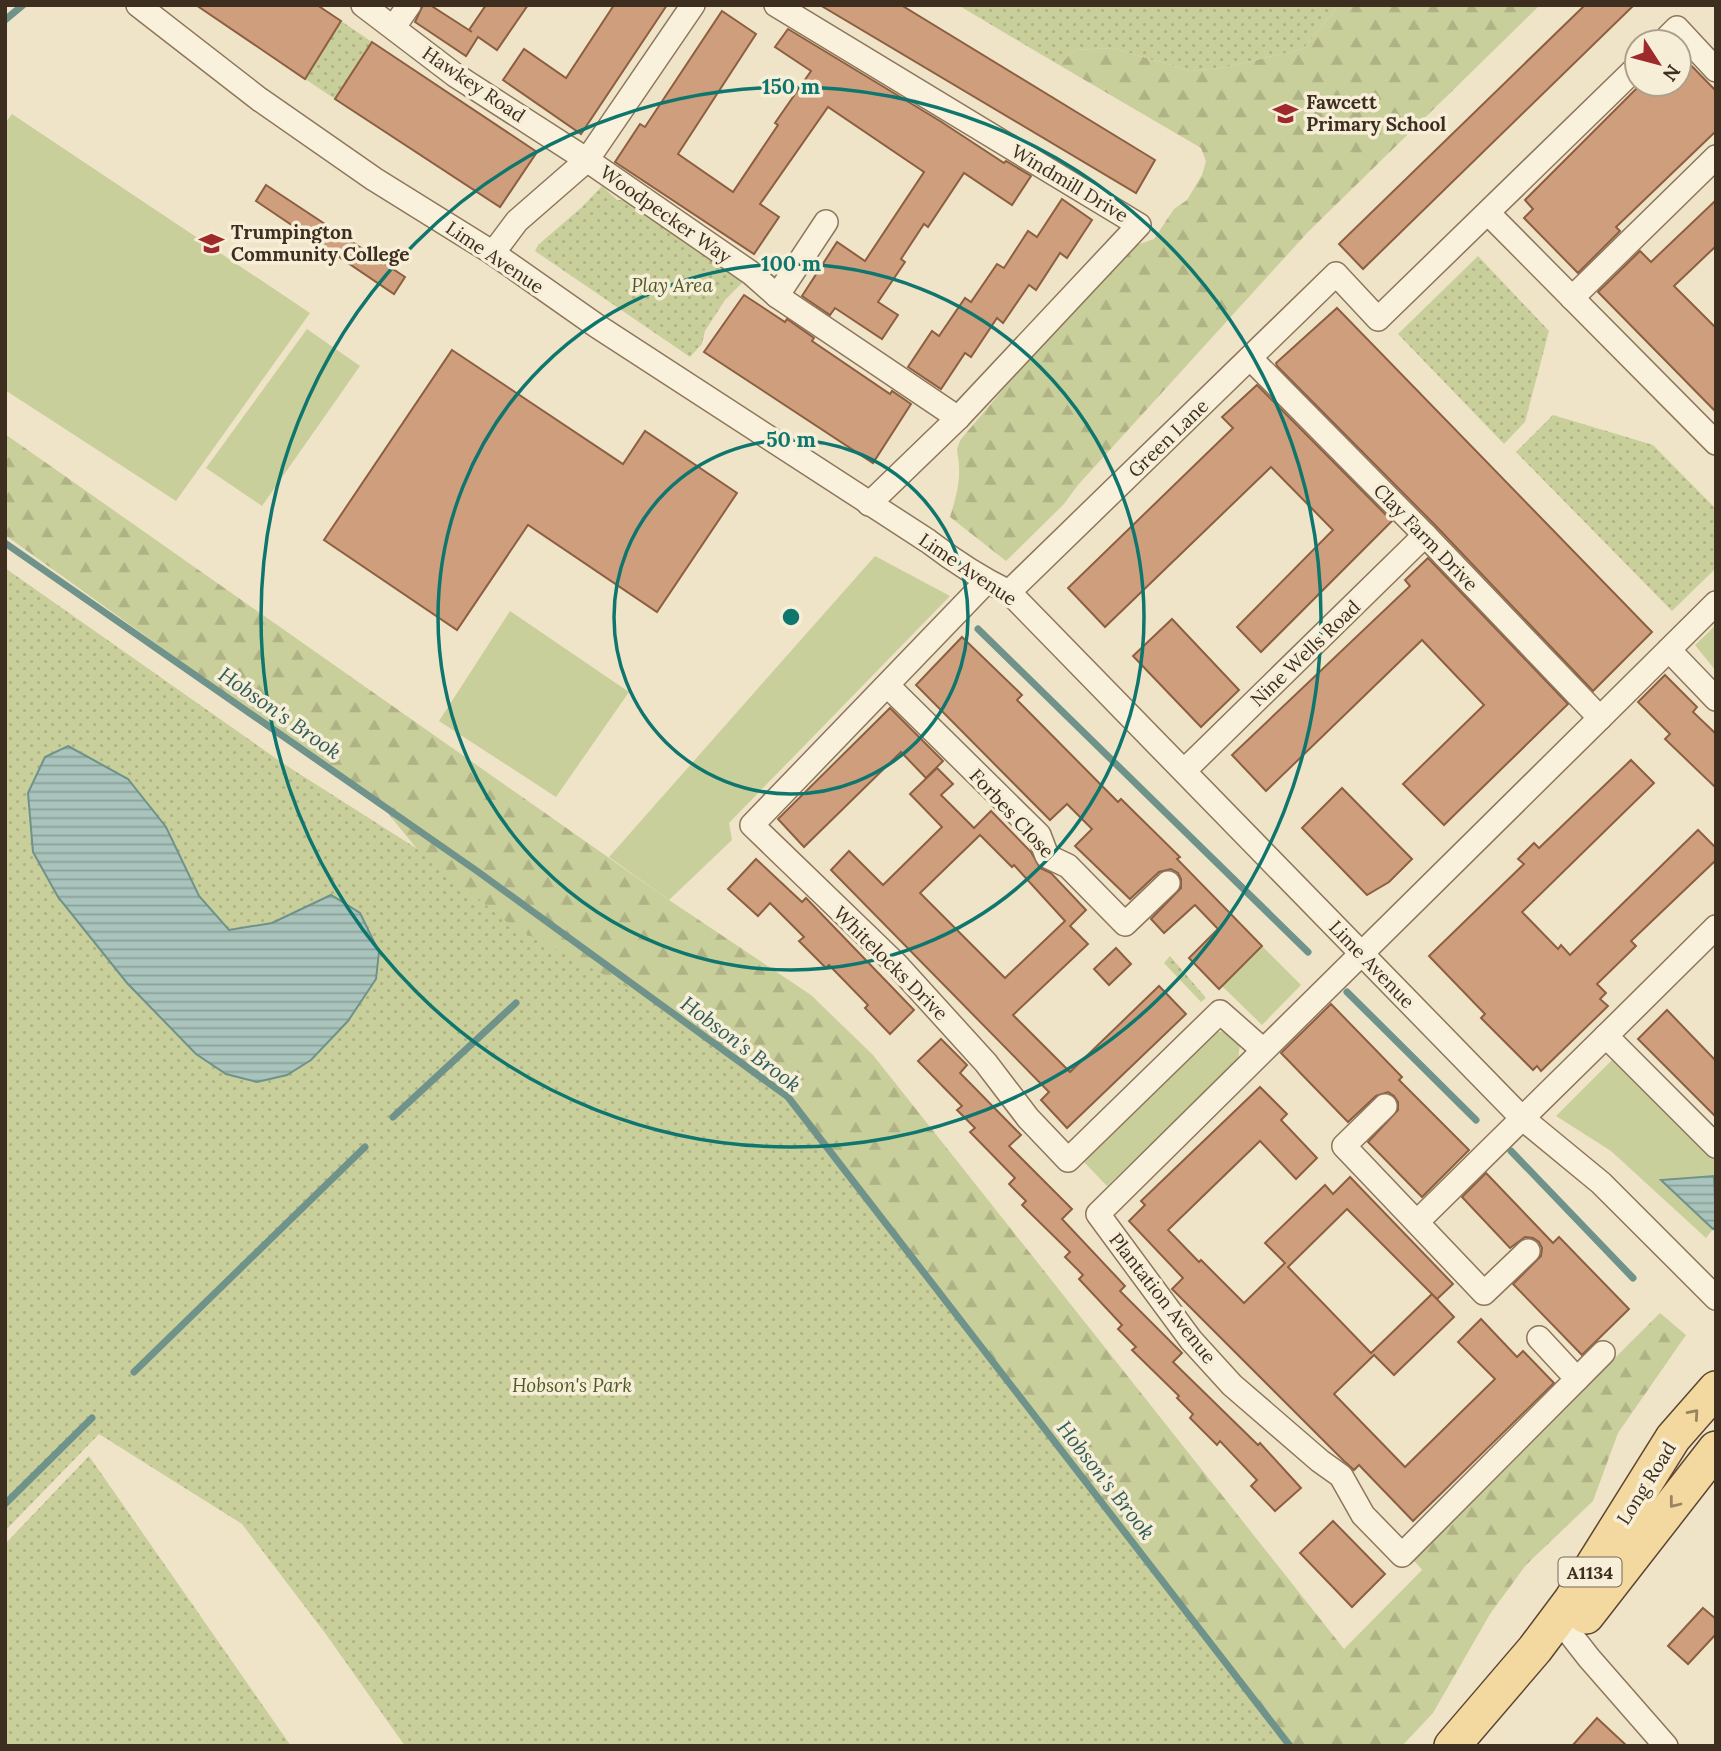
<svg xmlns="http://www.w3.org/2000/svg" width="1721" height="1751" font-family="Lora,serif">
<style>
.green{fill:#c9cf9b}
.forest{fill:url(#forest-firs)}
.park{fill:url(#park-dots)}
.water{fill:url(#water-rules);stroke:#6f938a;stroke-width:2}
.lines{fill:none;stroke-linecap:round;stroke-linejoin:round}
.stream{stroke:#6f938a;stroke-width:7}
.building{fill:#cf9f7d;stroke:#8d5f41;stroke-width:2;fill-rule:evenodd}
.street-casing{stroke:#8d765c;stroke-width:26}
.primary-casing{stroke:#5b4430;stroke-width:38}
.street{stroke:#faf1dc;stroke-width:23}
.primary{stroke:#f3d9a0;stroke-width:35}
.oneway{stroke:#988460}
.ring{fill:none;stroke:#0f766e;stroke-width:3.5}
.labels{text-anchor:middle;dominant-baseline:central;stroke-width:7;stroke-linejoin:round;paint-order:stroke}
.shield{fill:#f7eed8;stroke:#756857;stroke-width:2}
.shield-label{font-size:18px;font-weight:bold;fill:#3d2e20}
.street-label{font-size:19px;fill:#3d2e20;stroke:#f7eed8}
.poi-label{font-size:19px;font-weight:bold;fill:#3d2e20;stroke:#f7eed8;text-anchor:start}
.park-label{font-size:19px;font-style:italic;fill:#4d5a26;stroke:#f7eed8}
.water-label{font-size:21px;font-style:italic;fill:#2f5d5a;stroke:#f7eed8}
.centre{fill:#0f766e;stroke:#f7eed8;stroke-width:3.5}
.ring-label{font-size:21px;text-anchor:middle;font-weight:bold;fill:#0f766e;stroke:#f7eed8;stroke-width:7;stroke-linejoin:round;paint-order:stroke}
</style>
<defs>
<pattern id="forest-firs" width="22" height="20" patternUnits="userSpaceOnUse" patternTransform="scale(1.75)"><rect width="22" height="20" fill="#c9cf9b"/><path d="M5 1l3.5 6h-7zM16 11l3.5 6h-7z" fill="#aeb285"/></pattern>
<pattern id="park-dots" width="8" height="8" patternUnits="userSpaceOnUse" patternTransform="scale(1.75)"><rect width="8" height="8" fill="#c9cf9b"/><path d="M2 2h.1M6 6h.1" fill="none" stroke="#aeb285" stroke-width="1.8" stroke-linecap="round"/></pattern>
<pattern id="water-rules" width="6" height="5" patternUnits="userSpaceOnUse" patternTransform="scale(1.75)"><rect width="6" height="5" fill="#a9c4bc"/><path d="M0 2.5h6" fill="none" stroke="#8ba098"/></pattern>
</defs>
<rect width="100%" height="100%" fill="#f0e4c8"/>
<g class="green">
<polygon points="12,114 310,313 176,501 5,390 5,123"/>
<polygon points="307,329 360,366 262,506 206,468"/>
<polygon points="875,556 950,596 729,823 732,840 669,900 609,857"/>
<polygon points="510,611 629,692 556,797 439,721"/>
<polygon points="1716,625 1716,671 1695,645"/>
<polygon points="1262,946 1301,985 1262,1025 1222,986"/>
<polygon points="1226,1031 1240,1043 1238,1061 1107,1186 1083,1161 1211,1033"/>
<polygon points="1613,1059 1716,1160 1716,1178 1662,1180 1713,1229 1706,1238 1611,1151 1556,1116"/>
</g>
<g class="forest">
<path d="M 1339,5 L 1540,5 L 1308,232 L 1078,485 L 1064,504 L 1006,561 L 950,517 C 955,501 960,484 959,467 C 959,453 954,453 961,439 L 1056,327 L 1128,248 L 1154,239 L 1174,209 L 1187,200 L 1202,175 L 1206,161 L 1201,148 L 1059,65 L 1074,50 L 1113,48 L 1190,71 L 1221,68 L 1303,49 Z"/>
<polygon points="5,434 669,900 811,995 873,1055 1344,1649 1422,1570 1413,1559 1660,1313 1686,1335 1618,1433 1593,1501 1526,1565 1490,1614 1433,1713 1402,1746 1264,1746 539,999 382,806 5,535"/>
</g>
<g class="park">
<polygon points="958,5 1339,5 1303,49 1221,68 1190,71 1113,48 1074,50 1059,65"/>
<polygon points="341,21 372,42 335,99 305,79"/>
<polygon points="602,186 617,200 632,200 743,276 743,282 725,300 705,331 702,344 690,357 535,251 538,245 582,207"/>
<polygon points="1478,256 1549,331 1525,422 1504,444 1398,334"/>
<polygon points="1553,415 1653,445 1716,509 1716,568 1672,611 1516,452"/>
<polygon points="5,568 284,764 416,848 512,926 659,1004 788,1097 1280,1733 1268,1746 405,1746 325,1633 242,1524 99,1434 5,1531"/>
<polygon points="1170,956 1206,998 1201,1002 1164,963"/>
<polygon points="89,1456 291,1746 5,1746 5,1544"/>
</g>
<g class="water">
<polygon points="68,746 128,779 166,827 199,896 229,930 272,923 331,895 360,913 379,952 376,979 348,1021 311,1060 287,1075 257,1082 226,1074 196,1054 127,983 58,897 33,852 28,793 45,757"/>
<polygon points="1714,1176 1716,1226 1713,1229 1661,1180"/>
</g>
<g class="lines">
<g class="stream">
<polyline points="5,20 23,5"/>
<polyline points="5,543 477,871 788,1097 1290,1746"/>
<polyline points="978,629 1308,952"/>
<polyline points="1347,992 1476,1120"/>
<polyline points="393,1117 516,1003"/>
<polyline points="1511,1151 1633,1278"/>
<polyline points="134,1372 365,1147"/>
<polyline points="5,1504 92,1418"/>
</g>
</g>
<g class="building">
<polygon points="196,5 317,5 341,21 305,79"/>
<polygon points="423,5 430,5 472,32 469,30 486,5 528,5 497,50 478,37 466,56 415,22"/>
<polygon points="614,5 667,5 581,134 503,80 524,49 566,78"/>
<polygon points="820,5 901,5 1155,160 1136,193"/>
<polygon points="1585,5 1634,5 1363,269 1339,244"/>
<polygon points="722,11 756,34 678,154 733,192 778,125 775,123 811,71 775,47 788,29 940,121 1004,163 1006,161 1031,176 1012,205 964,173 928,227 924,224 901,259 905,262 878,302 898,315 882,339 835,308 830,315 802,296 837,242 865,261 924,172 828,107 760,204 779,217 754,254 615,162 640,124 645,127"/>
<polygon points="372,42 537,152 500,207 335,99"/>
<polygon points="1679,53 1716,91 1716,131 1616,227 1620,231 1578,273 1524,218 1533,209 1525,200 1641,84 1679,84"/>
<polygon points="266,185 405,277 394,294 256,201"/>
<polygon points="1062,199 1092,220 1067,258 1060,253 1036,290 1029,285 1003,323 997,318 971,357 965,353 941,389 908,367 932,331 939,336 965,298 971,302 997,264 1004,268 1028,231 1037,237"/>
<polygon points="1716,200 1716,246 1674,286 1716,328 1716,412 1598,292 1640,251 1651,262"/>
<polygon points="744,295 785,322 787,319 814,338 812,341 890,394 892,391 911,404 873,463 704,352"/>
<polygon points="1337,308 1652,632 1593,691 1435,525 1277,366 1276,363"/>
<polygon points="452,350 623,464 645,431 737,493 657,612 528,525 457,630 324,540"/>
<polygon points="1257,385 1392,521 1261,652 1237,627 1333,530 1271,467 1105,627 1068,588 1233,428 1222,417"/>
<polygon points="1428,558 1568,704 1444,825 1403,784 1484,705 1422,640 1266,791 1232,755 1410,586 1405,580"/>
<polygon points="1172,619 1239,690 1201,727 1133,656"/>
<polygon points="962,637 1022,695 1017,700 1118,802 1121,799 1180,857 1177,859 1262,946 1219,989 1189,958 1218,929 1195,905 1164,933 1151,919 1181,888 1181,879 1178,873 1171,869 1159,872 1130,899 1075,846 1092,829 1067,804 1050,820 916,685"/>
<polygon points="1665,675 1697,707 1693,712 1716,734 1716,788 1665,739 1670,734 1638,702"/>
<polygon points="890,708 943,761 926,778 901,752 804,847 778,819"/>
<polygon points="1631,760 1654,783 1522,912 1558,949 1561,945 1570,955 1698,830 1716,848 1716,860 1631,941 1636,946 1597,984 1606,993 1600,999 1608,1006 1541,1071 1537,1066 1533,1070 1481,1018 1485,1014 1429,956 1524,864 1518,859 1534,843 1539,848"/>
<path d="M 937,768 L 953,784 L 941,795 L 974,828 L 991,811 L 1031,852 L 1040,868 L 1051,873 L 1086,910 L 1070,926 L 1088,944 L 1013,1015 L 1070,1072 L 1159,986 L 1186,1014 L 1067,1128 L 1041,1100 L 1049,1092 L 831,870 L 849,851 L 883,885 L 942,827 L 910,794 ZM 980,835 L 1012,867 L 1014,865 L 1065,921 L 1005,978 L 920,893 Z"/>
<polygon points="1342,788 1412,859 1389,882 1367,895 1302,828"/>
<polygon points="756,859 802,902 806,898 914,1010 890,1034 865,1008 868,1005 829,965 826,968 799,941 804,937 770,903 758,916 728,889"/>
<polygon points="1116,948 1131,964 1109,985 1094,969"/>
<polygon points="1331,1004 1402,1077 1399,1080 1469,1150 1422,1197 1368,1142 1398,1110 1398,1102 1394,1096 1388,1092 1376,1096 1348,1122 1281,1053"/>
<polygon points="1667,1010 1716,1061 1716,1117 1638,1039"/>
<polygon points="941,1039 967,1065 960,1073 1021,1135 1009,1146 1072,1209 1062,1219 1125,1286 1120,1291 1182,1353 1173,1362 1258,1445 1260,1443 1301,1488 1275,1511 1251,1486 1257,1480 1220,1441 1217,1445 1190,1418 1193,1414 1177,1398 1179,1396 1132,1350 1136,1347 1118,1329 1122,1325 1079,1279 1083,1275 1065,1257 1070,1252 1022,1205 1026,1201 1009,1184 1015,1178 970,1132 975,1128 957,1110 962,1106 918,1061"/>
<polygon points="1260,1087 1287,1114 1281,1120 1317,1158 1296,1179 1260,1141 1168,1230 1199,1262 1201,1260 1244,1303 1285,1263 1265,1243 1325,1185 1333,1194 1350,1177 1453,1284 1437,1299 1347,1209 1288,1267 1371,1353 1432,1294 1454,1317 1394,1375 1374,1355 1334,1394 1405,1467 1495,1379 1458,1342 1481,1319 1517,1357 1523,1351 1554,1383 1413,1521 1359,1465 1354,1470 1344,1461 1172,1289 1183,1278 1129,1221 1145,1205 1141,1201"/>
<polygon points="1486,1173 1553,1243 1559,1237 1629,1309 1582,1355 1513,1284 1541,1256 1542,1248 1539,1242 1533,1238 1525,1237 1510,1248 1462,1197"/>
<polygon points="1333,1521 1385,1574 1352,1607 1300,1553"/>
<polygon points="1703,1608 1716,1619 1716,1634 1688,1664 1668,1646"/>
<polygon points="1597,1718 1627,1746 1572,1746"/>
</g>
<g class="lines">
<defs>
<g id="street">
<path d="M 138,5 L 259,99 L 374,179 L 493,253 L 597,326 L 928,541 C 954,561 980,578 1009,592 L 1522,1118 L 1601,1183 L 1716,1298"/>
<polyline points="363,5 455,75 587,160 751,273 777,296 958,418"/>
<polyline points="776,5 1139,225 958,418 869,504"/>
<polyline points="394,27 409,5"/>
<polyline points="1663,42 1677,28 1716,70"/>
<polyline points="1488,213 1716,443"/>
<polyline points="493,253 517,221 587,160 693,5"/>
<polyline points="777,296 826,222"/>
<polyline points="1572,298 1716,157"/>
<polyline points="1250,358 1425,535 1600,718 1098,1214 1191,1340 1232,1385 1320,1461 1341,1476 1363,1515 1402,1555 1603,1353"/>
<polyline points="986,582 752,825 896,964 986,1063 1028,1118 1068,1160 1220,1012 1263,1050"/>
<polyline points="1009,592 1336,274 1378,319 1637,67"/>
<polyline points="1669,650 1716,699"/>
<polyline points="888,686 1039,835 1047,856 1068,866 1125,924 1168,883"/>
<polyline points="1600,718 1716,603"/>
<polyline points="1184,771 1425,535"/>
<polyline points="1716,927 1606,1036 1716,1146"/>
<polyline points="1385,1106 1344,1146 1484,1293 1528,1251"/>
<polyline points="1417,1222 1606,1036"/>
<polyline points="1539,1338 1577,1379"/>
<polyline points="1571,1635 1589,1658 1666,1746"/>
</g>
<g id="primary">
<polyline points="1586,1616 1716,1449"/>
<polyline points="1452,1746 1535,1649 1571,1601 1673,1438 1716,1389"/>
</g>
</defs>
<use href="#street" class="street-casing"/>
<use href="#primary" class="primary-casing"/>
<use href="#street" class="street"/>
<use href="#primary" class="primary"/>
</g>
<defs><path id="oneway-chevron" d="M-2-3.5L2.5 0L-2 3.5" fill="none" stroke-width="1.6" stroke-linecap="round" stroke-linejoin="round" transform="scale(1.75)"/></defs>
<g class="oneway">
<use href="#oneway-chevron" transform="translate(1694 1414) rotate(-49)"/>
<use href="#oneway-chevron" transform="translate(1674 1503) rotate(128)"/>
</g>
<g class="ring">
<circle cx="791" cy="617" r="177"/>
<circle cx="791" cy="617" r="353"/>
<circle cx="791" cy="617" r="530"/>
</g>
<defs>
<symbol id="school-bare" viewBox="-9 -9 18 18"><path d="M0-5L7-2L0 1L-7-2ZM-4 1L0 2.5L4 1V4Q0 6-4 4Z" fill="#9e2a2b" stroke="#f7eed8" stroke-width="2.5" paint-order="stroke"/></symbol>
</defs>
<g fill-rule="evenodd">
<use href="#school-bare" x="1268" y="96" width="35" height="35"/>
<use href="#school-bare" x="194" y="226" width="35" height="35"/>
</g>
<g class="labels">
<rect class="shield" x="1558.5" y="1557.5" width="63" height="29" rx="5"/>
<g class="shield-label">
<text x="1590" y="1572">A1134</text>
</g>
<g class="street-label">
<text transform="translate(474 84) rotate(34)">Hawkey Road</text>
<text transform="translate(1070 183) rotate(31)">Windmill Drive</text>
<text transform="translate(666 214) rotate(35)">Woodpecker Way</text>
<text transform="translate(495 257) rotate(34)">Lime Avenue</text>
<text transform="translate(1168 438) rotate(-44)">Green Lane</text>
<text transform="translate(1426 537) rotate(46)">Clay Farm Drive</text>
<text transform="translate(968 569) rotate(34)">Lime Avenue</text>
<text transform="translate(1305 653) rotate(-44)">Nine Wells Road</text>
<text transform="translate(1012 813) rotate(47)">Forbes Close</text>
<text transform="translate(891 963) rotate(45)">Whitelocks Drive</text>
<text transform="translate(1372 964) rotate(46)">Lime Avenue</text>
<text transform="translate(1163 1298) rotate(52)">Plantation Avenue</text>
<text transform="translate(1646 1483) rotate(-58)">Long Road</text>
</g>
<g class="poi-label">
<text x="1306" y="102">Fawcett<tspan x="1306" dy="22">Primary School</tspan></text>
<text x="231" y="232">Trumpington<tspan x="231" dy="22">Community College</tspan></text>
</g>
<g class="park-label">
<text x="672" y="285">Play Area</text>
<text x="572" y="1385">Hobson's Park</text>
</g>
<g class="water-label">
<text transform="translate(280 713) rotate(35)">Hobson's Brook</text>
<text transform="translate(741 1044) rotate(37)">Hobson's Brook</text>
<text transform="translate(1106 1480) rotate(52)">Hobson's Brook</text>
</g>
</g>
<circle cx="791" cy="617" r="10" class="centre"/>
<g class="ring-label">
<text x="791" y="94">150 m</text>
<text x="791" y="271">100 m</text>
<text x="791" y="447">50 m</text>
</g>
<rect width="1721" height="1751" fill="none" stroke="#3d2e20" stroke-width="14"/>
<g transform="translate(1658 63) rotate(126)"><circle r="33" fill="#f7eed8" stroke="#ada18e" stroke-width="2"/>
<path d="M0-5L12 26L0 18L-12 26Z" fill="#9e2a2b"/>
<text y="-10" font-size="19" font-weight="bold" text-anchor="middle" fill="#3d2e20">N</text>
</g>
</svg>
